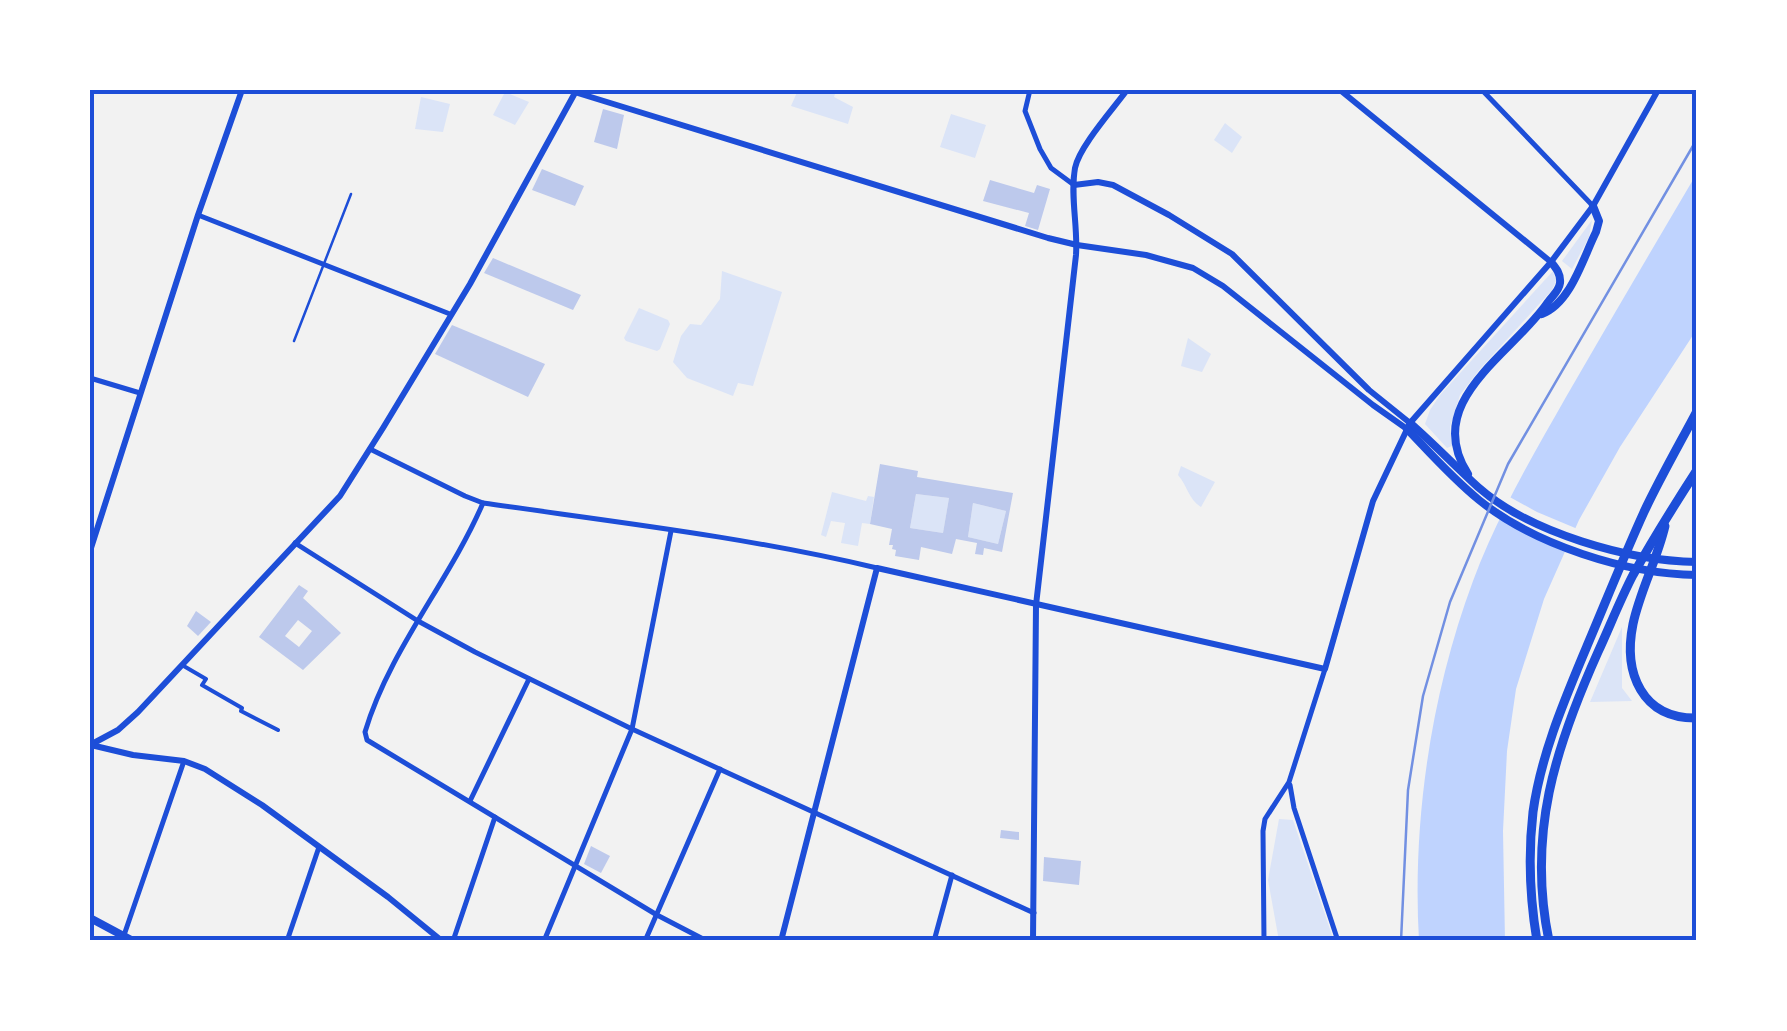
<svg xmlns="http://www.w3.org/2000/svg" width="1787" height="1031" font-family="'Source Serif 4',serif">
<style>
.green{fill:#dbe4f7}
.water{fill:#bfd3fe}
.pier{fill:#f2f2f2}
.building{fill:#bdc9ec;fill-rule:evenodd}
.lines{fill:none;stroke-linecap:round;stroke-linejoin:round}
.service{stroke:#1d4ed8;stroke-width:2.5}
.pedestrian{stroke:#1d4ed8;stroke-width:4}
.minor{stroke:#1d4ed8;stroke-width:5}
.tertiary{stroke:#1d4ed8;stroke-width:6}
.secondary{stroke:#1d4ed8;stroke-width:8}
.motorway{stroke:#1d4ed8;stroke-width:9}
.rail{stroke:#7290e2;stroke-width:2.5}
.neatline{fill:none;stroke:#1d4ed8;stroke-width:4}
</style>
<rect width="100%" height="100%" fill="#f2f2f2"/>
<g class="green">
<polygon points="798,90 836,90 834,97 853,107 848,124 791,106"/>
<polygon points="505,92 529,102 515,125 493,115"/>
<polygon points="421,97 450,104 443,132 415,129"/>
<polygon points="951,114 986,125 975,158 940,147"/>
<polygon points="1225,123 1242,137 1232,153 1214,140"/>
<polygon points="1592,220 1589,237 1572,269 1562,261"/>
<polygon points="722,271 782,292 753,386 738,383 733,396 687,378 673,362 681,336 690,324 701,325 720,299"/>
<polygon points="1553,271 1556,281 1552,290 1480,369 1460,395 1450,427 1452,446 1447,448 1425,424 1430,410 1440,395"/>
<polygon points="639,308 668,320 670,324 660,349 657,351 626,341 624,338"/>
<polygon points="1188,338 1211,354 1202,372 1181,366"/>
<path d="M 1181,466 L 1215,482 L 1201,507 C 1189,500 1187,485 1178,475 Z"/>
<polygon points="832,492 866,501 868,496 874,497 870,524 862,523 858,546 841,543 845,523 831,521 826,537 821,535"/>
<polygon points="916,494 949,498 943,533 910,528"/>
<polygon points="973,503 1006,511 998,544 968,537"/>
<polygon points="1622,627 1622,688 1632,701 1590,702"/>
<polygon points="1279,819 1293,820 1334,941 1279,941 1268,880"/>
</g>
<path class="water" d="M 1697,173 L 1697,329 L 1620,447 L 1579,520 L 1544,599 L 1516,689 L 1507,751 L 1503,831 L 1505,941 L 1419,941 C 1412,821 1431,694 1473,581 C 1497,516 1532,457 1566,397 C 1609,322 1653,248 1697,173 Z"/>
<polygon class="pier" points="1506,495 1537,512 1580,530 1569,554 1526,534 1496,516"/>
<g class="building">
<polygon points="603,109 624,115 617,149 594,142"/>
<polygon points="542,169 584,186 575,206 532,190"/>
<polygon points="990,180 1034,193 1037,185 1050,189 1038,230 1025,226 1029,213 983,201"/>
<polygon points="493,258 581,295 573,310 484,273"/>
<polygon points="452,325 545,364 528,397 435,354"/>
<path d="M 880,464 L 918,471 L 917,477 L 1013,493 L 1002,552 L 984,548 L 983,555 L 975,554 L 977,543 L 956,539 L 952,554 L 921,547 L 919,560 L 895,556 L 896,550 L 892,549 L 893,545 L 889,545 L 892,529 L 870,524 ZM 916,494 L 949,498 L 943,533 L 910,528 ZM 973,503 L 1006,511 L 998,544 L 968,537 Z"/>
<path d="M 299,585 L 308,591 L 303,598 L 341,633 L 303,670 L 259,637 ZM 298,620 L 312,631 L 299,647 L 285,636 Z"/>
<polygon points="196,611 211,622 198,636 187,626"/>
<polygon points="1001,830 1019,832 1019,840 1000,838"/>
<polygon points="591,846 610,856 601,873 584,864"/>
<polygon points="1044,857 1081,861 1079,885 1043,881"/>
</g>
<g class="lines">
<polyline class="service" points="294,341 351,194"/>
<polyline class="pedestrian" points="182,665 206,679 202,685 242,708 241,711 278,730"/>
<g class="minor">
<polyline points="1030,90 1025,111 1040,149 1051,168 1074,185"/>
<polyline points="1482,90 1593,206"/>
<polyline points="198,215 450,314"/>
<polyline points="90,378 140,393"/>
<path d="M 370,449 L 465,496 L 483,503 C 615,522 747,537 877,568"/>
<path d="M 483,503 C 449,582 390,649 365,732 L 367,740 L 657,915 L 707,941"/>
<polyline points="295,543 418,621 475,652 632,729 1034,913"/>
<polyline points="1290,785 1294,808 1338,941"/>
<polyline points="470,801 529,679"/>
<polyline points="122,941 184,761"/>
<polyline points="287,941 319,847"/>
<polyline points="453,941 495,817"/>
<polyline points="544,941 632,729 671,531"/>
<polyline points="645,941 720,769"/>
<polyline points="934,941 952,875"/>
<polyline points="1264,941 1263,831 1265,819 1289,782 1325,669"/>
</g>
<g class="tertiary">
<polyline points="568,90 1048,238 1077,245 1146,255 1193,268 1223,286 1373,405 1407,429"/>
<polyline points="1340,90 1551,262"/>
<polyline points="1074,185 1098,182 1113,185 1169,215 1232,254 1369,390 1410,423"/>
<polyline points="90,551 198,215 242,90"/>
<polyline points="90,745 118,730 138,712 340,496 383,428 470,284 576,91"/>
<polyline points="91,745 133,755 184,761 205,769 262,805 388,897 442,941"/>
<polyline points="781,941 877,568 1325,669 1373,501 1410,423 1551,262 1593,206 1658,90"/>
<path d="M 1033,941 L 1036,605 L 1076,255 C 1078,226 1070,196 1075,168 C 1079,147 1113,109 1127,90"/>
</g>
<g class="secondary">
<path d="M 1542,314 C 1571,303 1583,258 1596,232 L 1599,221 L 1593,206"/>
<path d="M 1410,423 C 1433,443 1455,466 1478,487 C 1530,533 1629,561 1697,562"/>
<path d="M 1407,429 C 1430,453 1453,479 1479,500 C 1535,545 1626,574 1697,575"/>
<path d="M 1468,474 C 1421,401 1513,354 1548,302 C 1553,295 1559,291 1560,283 C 1561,274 1556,268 1551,262"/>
<polyline points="90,918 133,941"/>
</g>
<g class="motorway">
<path d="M 1665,526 C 1657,560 1640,591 1633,624 C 1623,673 1642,719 1697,718"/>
<path d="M 1537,941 C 1530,899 1528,855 1533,812 C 1541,754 1565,699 1587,646 C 1606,601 1624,556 1644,512 C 1660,478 1679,445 1697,411"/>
<path d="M 1549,941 C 1527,834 1555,748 1598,652 C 1610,626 1620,600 1633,575 C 1653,539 1675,504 1697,470"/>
</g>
<polyline class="rail" points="1401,941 1408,790 1423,696 1450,602 1508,464 1697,139"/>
</g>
<rect width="1787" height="1031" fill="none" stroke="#ffffff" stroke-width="185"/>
<rect x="92" y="92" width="1602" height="846" class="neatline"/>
</svg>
